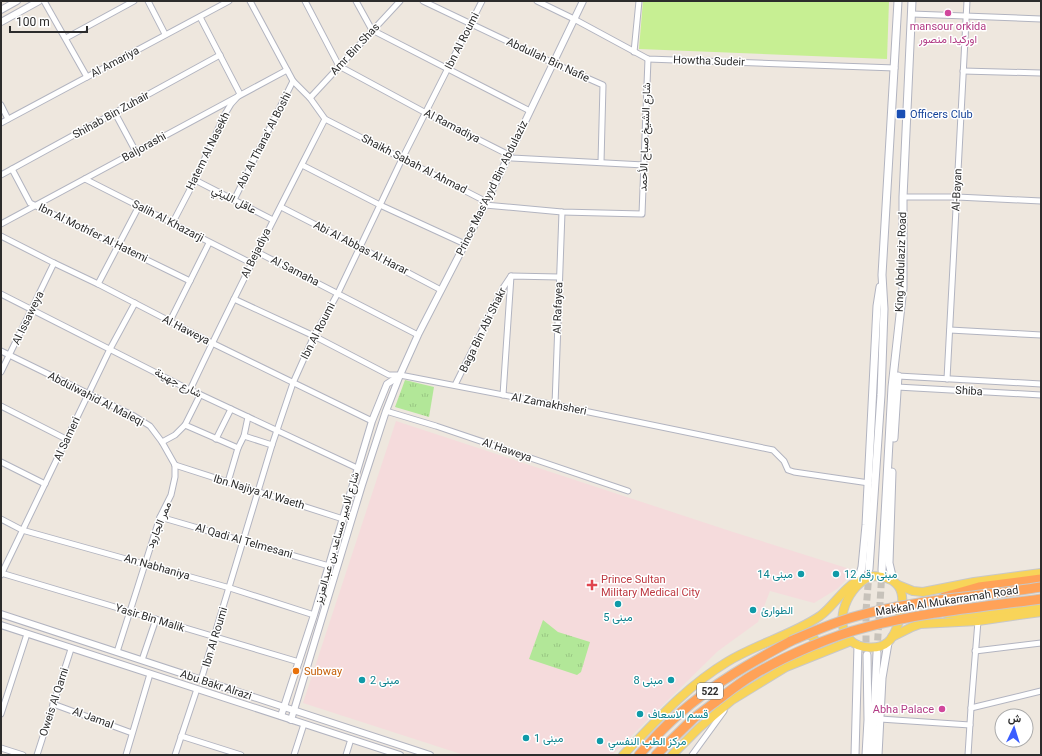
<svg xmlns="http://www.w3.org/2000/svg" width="1042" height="756" font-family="Roboto,Vazirmatn,sans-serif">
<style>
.medical{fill:#f5dbdc}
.grass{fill:url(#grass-tufts)}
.pitch{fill:#c7ef93}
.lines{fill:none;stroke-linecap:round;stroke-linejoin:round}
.secondary-tunnel{stroke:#c7c2ba;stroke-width:7;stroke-dasharray:7 3.5;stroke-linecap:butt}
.minor-casing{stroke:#b2b4c0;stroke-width:7}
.tertiary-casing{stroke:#b2b4c0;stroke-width:8}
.secondary-casing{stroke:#b2b4c0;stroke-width:9}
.primary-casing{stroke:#c8c8c8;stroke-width:10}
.motorway-casing{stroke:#c8c8c8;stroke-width:11}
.minor{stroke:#fff;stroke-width:5}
.tertiary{stroke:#fff;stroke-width:6}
.secondary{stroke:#fff;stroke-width:7}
.primary{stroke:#f8d459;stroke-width:8}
.motorway{stroke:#ffa258;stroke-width:9}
.motorway-bridge-casing{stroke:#c8c8c8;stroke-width:11;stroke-linecap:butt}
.motorway-bridge{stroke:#ffa258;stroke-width:9}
.hotel-dot{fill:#d1479c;stroke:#fff;stroke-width:1.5}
.transit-dot{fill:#1a4fb4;stroke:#fff;stroke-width:1.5}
.culture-dot{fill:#0f9aa8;stroke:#fff;stroke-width:1.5}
.health-dot{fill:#e0444e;stroke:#fff;stroke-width:1.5}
.food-dot{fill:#e8710a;stroke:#fff;stroke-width:1.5}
.labels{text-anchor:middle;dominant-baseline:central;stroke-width:3;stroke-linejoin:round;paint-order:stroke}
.shield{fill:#fff;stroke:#6b6b6b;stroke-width:1}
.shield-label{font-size:10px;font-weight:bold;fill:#2c2c2c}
.hotel-label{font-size:11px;fill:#b23c85;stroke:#fff}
.street-label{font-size:11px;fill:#2c2c2c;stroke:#fff}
.transit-label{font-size:11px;fill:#164399;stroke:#fff;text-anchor:start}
.culture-label{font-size:11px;fill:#0d838f;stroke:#fff;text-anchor:start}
.health-label{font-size:11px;fill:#be3a42;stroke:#fff;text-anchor:start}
.food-label{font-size:11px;fill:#c56008;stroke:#fff;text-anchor:start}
</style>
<defs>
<pattern id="grass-tufts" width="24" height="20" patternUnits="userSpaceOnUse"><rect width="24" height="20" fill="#b2e798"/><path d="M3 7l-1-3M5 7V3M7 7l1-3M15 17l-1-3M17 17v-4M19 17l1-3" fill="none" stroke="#99c683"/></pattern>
</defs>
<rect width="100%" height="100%" fill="#eee7de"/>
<polygon class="medical" points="396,421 730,531 853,570 846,580 837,589 814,603 770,591 758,622 718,651 612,755 464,755 303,703"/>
<g class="grass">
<polygon points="405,380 434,387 429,417 395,407"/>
<polygon points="543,620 558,632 590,642 581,672 577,675 529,659"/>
</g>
<polygon class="pitch" points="643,1 889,1 887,59 639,49"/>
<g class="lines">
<g class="secondary-tunnel">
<polyline points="877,651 882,571"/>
<polyline points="866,653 866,611 869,573"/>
</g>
<defs>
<g id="minor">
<polyline points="44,1 87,77"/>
<polyline points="148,1 165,34"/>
<polyline points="250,1 293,81 310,98 325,119 481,199 485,205 562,212 642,214 648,59"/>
<polyline points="305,1 339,66 426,113 509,155 512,158 644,165"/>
<polyline points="356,1 372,30 530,111"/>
<polyline points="423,1 553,63 603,85 601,162"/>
<polyline points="537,1 574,19 648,59 895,68"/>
<polyline points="912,14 1041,19"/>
<polyline points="66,38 134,1"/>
<polyline points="634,52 639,1"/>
<polyline points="963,71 1041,73"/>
<polyline points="310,98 400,1"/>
<polyline points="1,105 8,119"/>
<polyline points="115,113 136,152"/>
<polyline points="1,123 229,1"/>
<polyline points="302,165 380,205 465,244"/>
<polyline points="12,169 30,203 190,281"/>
<polyline points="1,175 220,55"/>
<polyline points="85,179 251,263"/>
<polyline points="195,180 273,220"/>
<polyline points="903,197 957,197 1041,201"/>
<polyline points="234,200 293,81"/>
<polyline points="281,207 361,248 441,290"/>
<polyline points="1,224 287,70"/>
<polyline points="172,224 195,180 225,114 231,104 240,94 200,17"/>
<polyline points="1,236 54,263 98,284 212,343 372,421"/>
<polyline points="257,252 418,335"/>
<polyline points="98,284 139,206"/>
<polyline points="1,294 184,387 357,468"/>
<polyline points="234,299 314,336 389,375 400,375 555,405 773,450 784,461 788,470 794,472 869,483"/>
<polyline points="170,321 209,243"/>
<polyline points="950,330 1041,335"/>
<polyline points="1,351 134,416 150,426 162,442 175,465"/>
<polyline points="1,372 54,263"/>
<polyline points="898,376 1041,384"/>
<polyline points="947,379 967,1"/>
<polyline points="455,385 503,288 511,276 559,277"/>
<polyline points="897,387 1041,395"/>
<path d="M 190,390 C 233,298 279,209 325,119"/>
<polyline points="503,395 511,276"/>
<polyline points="555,405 562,212"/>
<polyline points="1,406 66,439"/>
<polyline points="386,411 436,426 628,491"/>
<polyline points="185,425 238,448"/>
<polyline points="244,436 272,445"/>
<polyline points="216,439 231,409"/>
<polyline points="162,442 175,435 185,425 200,395"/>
<polyline points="1,462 45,484"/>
<polyline points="175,465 343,519"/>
<polyline points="228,482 238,448 244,436 248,417"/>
<polyline points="160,517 329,566"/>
<polyline points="1,519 22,530 230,588 314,615"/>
<polyline points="1,573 299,662"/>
<polyline points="1,575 110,349 135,303"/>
<polyline points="975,651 1041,643"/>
<polyline points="117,652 160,517 171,495 175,477 175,465"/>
<polyline points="142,660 156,619"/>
<polyline points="201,680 272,445 293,383 314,336 338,293 402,159 482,1"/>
<polyline points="53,704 132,733"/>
<polyline points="971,708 1041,691"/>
<polyline points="1,714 27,634"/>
<polyline points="880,719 970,725"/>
<polyline points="181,736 241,755"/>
<polyline points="1,748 23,755"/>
<polyline points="37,755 71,649"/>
<polyline points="126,755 150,674"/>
<polyline points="175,755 197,689"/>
<polyline points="294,755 304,724"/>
<polyline points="346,755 351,739"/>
<polyline points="692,755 724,711"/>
<polyline points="968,755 971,708 978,621"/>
</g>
<g id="tertiary">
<polyline points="1,10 17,1"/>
<polyline points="1,22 39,1"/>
<polyline points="1,614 430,755"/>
<polyline points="1,625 400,755"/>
<polyline points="281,716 314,615 372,421 387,384 399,376"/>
<polyline points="291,720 362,485 386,411 400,375 418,335 485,205 583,1"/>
</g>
<g id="secondary">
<polyline points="894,438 898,376"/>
<polyline points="892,472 889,563 893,580"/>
<polyline points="869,569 881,395 884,309 882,275 898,1"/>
<polyline points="882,570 892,387 903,288 903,197 912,1"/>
<polyline points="857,585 862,567 866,525 877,306 880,287"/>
<polyline points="855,755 858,645"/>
<polyline points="866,755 868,720 867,655"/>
<polyline points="872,755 877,653"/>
<polyline points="878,755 882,678 888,643"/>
</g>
<g id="primary">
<path d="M 871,576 C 904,576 907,596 898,624 C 896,630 893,638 888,642 C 879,650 860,649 851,641 C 831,622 849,585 871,576 Z"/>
<polyline points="898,585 913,591 923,592 974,582 1041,573"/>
<path d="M 947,614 C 979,615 1010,610 1041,606"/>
<polyline points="803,635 811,635 815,640 815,649 806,657"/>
<polyline points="892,637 912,627 920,624 978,621 1041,612"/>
<path d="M 623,755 C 655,722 687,686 727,662 C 756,644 792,635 820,616 C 831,608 839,595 850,586 C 853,583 859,581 863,579"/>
<polyline points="672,755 699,728 732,700 786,667 851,641"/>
</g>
<g id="motorway">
<polyline points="944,597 979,587 1041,579"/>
<path d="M 639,755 C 652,740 665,726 680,713 C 713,684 752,662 791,641"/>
<polyline points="656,755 694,718 714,703"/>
</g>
</defs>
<use href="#minor" class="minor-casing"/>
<use href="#tertiary" class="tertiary-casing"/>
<use href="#secondary" class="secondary-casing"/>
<use href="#primary" class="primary-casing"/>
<use href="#motorway" class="motorway-casing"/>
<use href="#minor" class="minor"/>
<use href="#tertiary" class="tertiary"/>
<use href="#secondary" class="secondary"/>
<use href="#primary" class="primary"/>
<use href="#motorway" class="motorway"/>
<defs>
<g id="motorway-bridge">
<path d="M 791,641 C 812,632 834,622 857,616 C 917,599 980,597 1041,587"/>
<path d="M 714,703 C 726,694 739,683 753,675 C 785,656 831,636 867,627 C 924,612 983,607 1041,599"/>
</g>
</defs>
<use href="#motorway-bridge" class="motorway-bridge-casing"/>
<use href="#motorway-bridge" class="motorway-bridge"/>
</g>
<g class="hotel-dot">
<circle cx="948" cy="13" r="4"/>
<circle cx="942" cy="709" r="4"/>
</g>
<rect class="transit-dot" x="896" y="109" width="10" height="10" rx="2"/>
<g class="culture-dot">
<circle cx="801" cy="574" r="4"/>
<circle cx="836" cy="574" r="4"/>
<circle cx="618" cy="604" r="4"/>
<circle cx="753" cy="610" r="4"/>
<circle cx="362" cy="680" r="4"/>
<circle cx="671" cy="680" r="4"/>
<circle cx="640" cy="714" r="4"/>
<circle cx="526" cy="738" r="4"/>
<circle cx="600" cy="741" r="4"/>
</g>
<path class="health-dot" d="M590 579h4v4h4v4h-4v4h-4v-4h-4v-4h4z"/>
<circle class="food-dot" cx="296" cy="671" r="4"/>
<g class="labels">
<rect class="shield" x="697" y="683" width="26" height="16" rx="3"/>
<g class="shield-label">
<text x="710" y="691">522</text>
</g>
<g class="hotel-label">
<text x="948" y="26">mansour orkida<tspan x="948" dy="13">اوركيدا منصور</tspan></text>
<text x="934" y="709" text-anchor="end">Abha Palace</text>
</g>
<g class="street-label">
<text transform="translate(462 41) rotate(-63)">Ibn Al Roumi</text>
<text transform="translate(355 49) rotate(-47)">Amr Bin Shas</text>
<text transform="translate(548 60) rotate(25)">Abdullah Bin Nafie</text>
<text transform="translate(709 61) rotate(2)">Howtha Sudeir</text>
<text transform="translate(115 62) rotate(-28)">Al Amariya</text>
<text transform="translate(111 115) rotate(-29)">Shihab Bin Zuhair</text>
<text transform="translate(452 126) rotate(27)">Al Ramadiya</text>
<text transform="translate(645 137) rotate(-88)">شارع الشيخ صباح الأحمد</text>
<text transform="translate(264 140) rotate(-63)">Abi Al Thana' Al Boshi</text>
<text transform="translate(144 147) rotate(-29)">Baljorashi</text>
<text transform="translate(208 151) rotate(-64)">Hatem Al Nasekh</text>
<text transform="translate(414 164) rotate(27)">Shaikh Sabah Al Ahmad</text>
<text transform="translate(492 188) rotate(-64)">Prince Mas'Ayyd Bin Abdulaziz</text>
<text transform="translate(957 190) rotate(-87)">Al-Bayan</text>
<text transform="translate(234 200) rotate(27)">عاقل الليثي</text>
<text transform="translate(168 221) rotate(27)">Salih Al Khazarji</text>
<text transform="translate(93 233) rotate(26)">Ibn Al Mothfer Al Hatemi</text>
<text transform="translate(361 248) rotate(27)">Abi Al Abbas Al Harar</text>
<text transform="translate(256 253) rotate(-64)">Al Bejadiya</text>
<text transform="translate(901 262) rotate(-88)">King Abdulaziz Road</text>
<text transform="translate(295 271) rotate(27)">Al Samaha</text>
<text transform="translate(558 308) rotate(-88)">Al Rafayea</text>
<text transform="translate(28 318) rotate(-64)">Al Issaweya</text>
<text transform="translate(186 330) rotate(27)">Al Haweya</text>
<text transform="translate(483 330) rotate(-64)">Baga Bin Abi Shakr</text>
<text transform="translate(318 331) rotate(-63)">Ibn Al Roumi</text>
<text transform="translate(178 383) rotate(27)">شارع جهينة</text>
<text transform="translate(969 391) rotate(3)">Shiba</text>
<text transform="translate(96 399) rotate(27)">Abdulwahid Al Maleqi</text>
<text transform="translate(549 404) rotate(11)">Al Zamakhsheri</text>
<text transform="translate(67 439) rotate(-65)">Al Sameri</text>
<text transform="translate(507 450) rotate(19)">Al Haweya</text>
<text transform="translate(259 492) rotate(17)">Ibn Najiya Al Waeth</text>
<text transform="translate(159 525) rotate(-68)">ممر الجارود</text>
<text transform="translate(337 538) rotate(-74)">شارع ألامير مساعد بن عبدالعزيز</text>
<text transform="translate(244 541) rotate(16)">Al Qadi Al Telmesani</text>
<text transform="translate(157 567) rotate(16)">An Nabhaniya</text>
<text transform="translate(947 601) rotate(-9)">Makkah Al Mukarramah Road</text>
<text transform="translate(150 618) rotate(17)">Yasir Bin Malik</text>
<text transform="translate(215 637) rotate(-73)">Ibn Al Roumi</text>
<text transform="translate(216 685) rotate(18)">Abu Bakr Alrazi</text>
<text transform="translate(54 702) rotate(-72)">Oweis Al Qarni</text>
<text transform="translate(93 718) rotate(20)">Al Jamal</text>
</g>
<g class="transit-label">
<text x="910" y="114">Officers Club</text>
</g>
<g class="culture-label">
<text x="793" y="574" text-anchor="end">مبنى 14</text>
<text x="844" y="574">مبنى رقم 12</text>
<text x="761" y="610">الطوارئ</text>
<text x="618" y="617" text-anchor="middle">مبنى 5</text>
<text x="370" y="680">مبنى 2</text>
<text x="663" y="680" text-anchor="end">مبنى 8</text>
<text x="648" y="714">قسم الاسعاف</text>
<text x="534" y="738">مبنى 1</text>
<text x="608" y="741">مركز الطب النفسي</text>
</g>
<g class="health-label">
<text x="601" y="579">Prince Sultan<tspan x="601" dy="13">Military Medical City</tspan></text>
</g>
<g class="food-label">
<text x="304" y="671">Subway</text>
</g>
</g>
<rect width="1042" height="756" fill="none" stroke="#2c2c2c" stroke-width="4"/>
<g transform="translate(1014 728) rotate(4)"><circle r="19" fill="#ffffff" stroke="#ababab"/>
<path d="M0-3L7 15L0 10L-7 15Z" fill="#3a5dff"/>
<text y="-6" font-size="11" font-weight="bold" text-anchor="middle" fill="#2c2c2c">ش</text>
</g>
<path d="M10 26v6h77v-6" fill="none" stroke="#2c2c2c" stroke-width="2"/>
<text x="16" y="26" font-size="12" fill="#2c2c2c" stroke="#ffffff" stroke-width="3" paint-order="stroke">100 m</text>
</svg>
